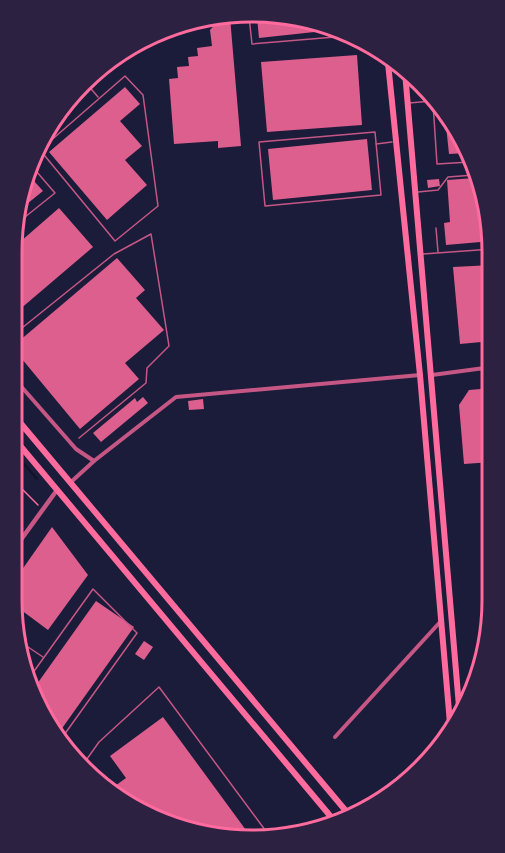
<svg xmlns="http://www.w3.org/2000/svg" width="505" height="853" font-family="'Work Sans',sans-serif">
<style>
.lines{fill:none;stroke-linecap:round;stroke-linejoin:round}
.stream{stroke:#12122b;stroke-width:2}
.building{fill:#dd5f8e}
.path{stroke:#ff6b9d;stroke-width:1.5}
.service{stroke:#c65784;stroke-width:1.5}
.minor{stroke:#c65784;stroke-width:4}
.tertiary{stroke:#c65784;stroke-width:4.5}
.primary{stroke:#ff6b9d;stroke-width:6}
.trunk{stroke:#ff6b9d;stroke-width:6}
.rim{fill:none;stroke:#ff6b9d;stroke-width:3}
</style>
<rect width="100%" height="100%" fill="#1b1b3a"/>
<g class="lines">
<polyline class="stream" points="12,450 37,479"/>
</g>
<g class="building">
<polygon points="222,17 230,17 241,146 218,148 218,141 174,144 169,79 178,78 177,67 189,66 188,57 198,56 197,48 212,46 210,30"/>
<polygon points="257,17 300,17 333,30 259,38"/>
<polygon points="357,55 362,125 267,132 261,62"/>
<polygon points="125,87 140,104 120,121 142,146 125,160 147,185 107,220 49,152"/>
<polygon points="445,116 461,133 467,153 449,154"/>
<polygon points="367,139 372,190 273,200 268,149"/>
<polygon points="26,172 43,191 17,212 25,175"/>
<polygon points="475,178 492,241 446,245 444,223 450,222 447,180"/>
<polygon points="439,179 440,186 428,188 427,180"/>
<polygon points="59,208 93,247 12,316 13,248"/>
<polygon points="117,258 145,290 136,298 164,330 125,363 139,379 80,429 12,347"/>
<polygon points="492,265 492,341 460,344 453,267"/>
<polygon points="492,388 492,462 464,464 459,405 469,390"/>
<polygon points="143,397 148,403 101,442 93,433 135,398 137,402"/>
<polygon points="203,399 204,409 189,410 188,401"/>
<polygon points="52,527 88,575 48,630 13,604 12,584"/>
<polygon points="96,601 134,627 58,734 52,730 32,691"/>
<polygon points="144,641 153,647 144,660 135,654"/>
<polygon points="163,717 254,841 176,828 119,800 108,791 126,778 110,756"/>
</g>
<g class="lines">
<polyline class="path" points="12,479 38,505"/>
<g class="service">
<polyline points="249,17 252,44 347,36"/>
<polygon points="125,76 143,95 158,206 115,241 40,150"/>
<polyline points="87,84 98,97"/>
<polyline points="409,103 432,101"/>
<polyline points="433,103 437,164 470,162"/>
<polygon points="375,132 381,195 265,206 259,142"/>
<polyline points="376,144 392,142"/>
<polyline points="418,192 438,190 448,177 474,175"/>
<polyline points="15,225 55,193 30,164"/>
<polyline points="436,228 438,252"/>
<polyline points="423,254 492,249"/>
<polyline points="12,336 114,254 151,234 169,346 147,368 146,383 79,438"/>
<polyline points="19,641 43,657"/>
<polyline points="27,681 93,589 137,633 59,742"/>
<polyline points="82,766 99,742 159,687 271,838"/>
</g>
<g class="minor">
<polyline points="432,375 492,367"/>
<polyline points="12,376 76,449 94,461"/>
<polyline points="71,482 94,461 176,397 420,375"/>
<polyline points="335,737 441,621"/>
</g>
<polyline class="tertiary" points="12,552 57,490"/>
<g class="primary">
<polyline points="387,53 420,375 451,735"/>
<polyline points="405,72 460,718"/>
</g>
<g class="trunk">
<polyline points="12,413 351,817"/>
<polyline points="12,436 337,824"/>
</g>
</g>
<path d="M0 0H505V853H0ZM252 22H252A230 230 0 0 1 482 252V600A230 230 0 0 1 252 830H252A230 230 0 0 1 22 600V252A230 230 0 0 1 252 22Z" fill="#2d2142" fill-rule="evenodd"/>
<path class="rim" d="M252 22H252A230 230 0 0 1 482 252V600A230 230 0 0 1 252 830H252A230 230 0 0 1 22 600V252A230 230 0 0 1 252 22Z"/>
</svg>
